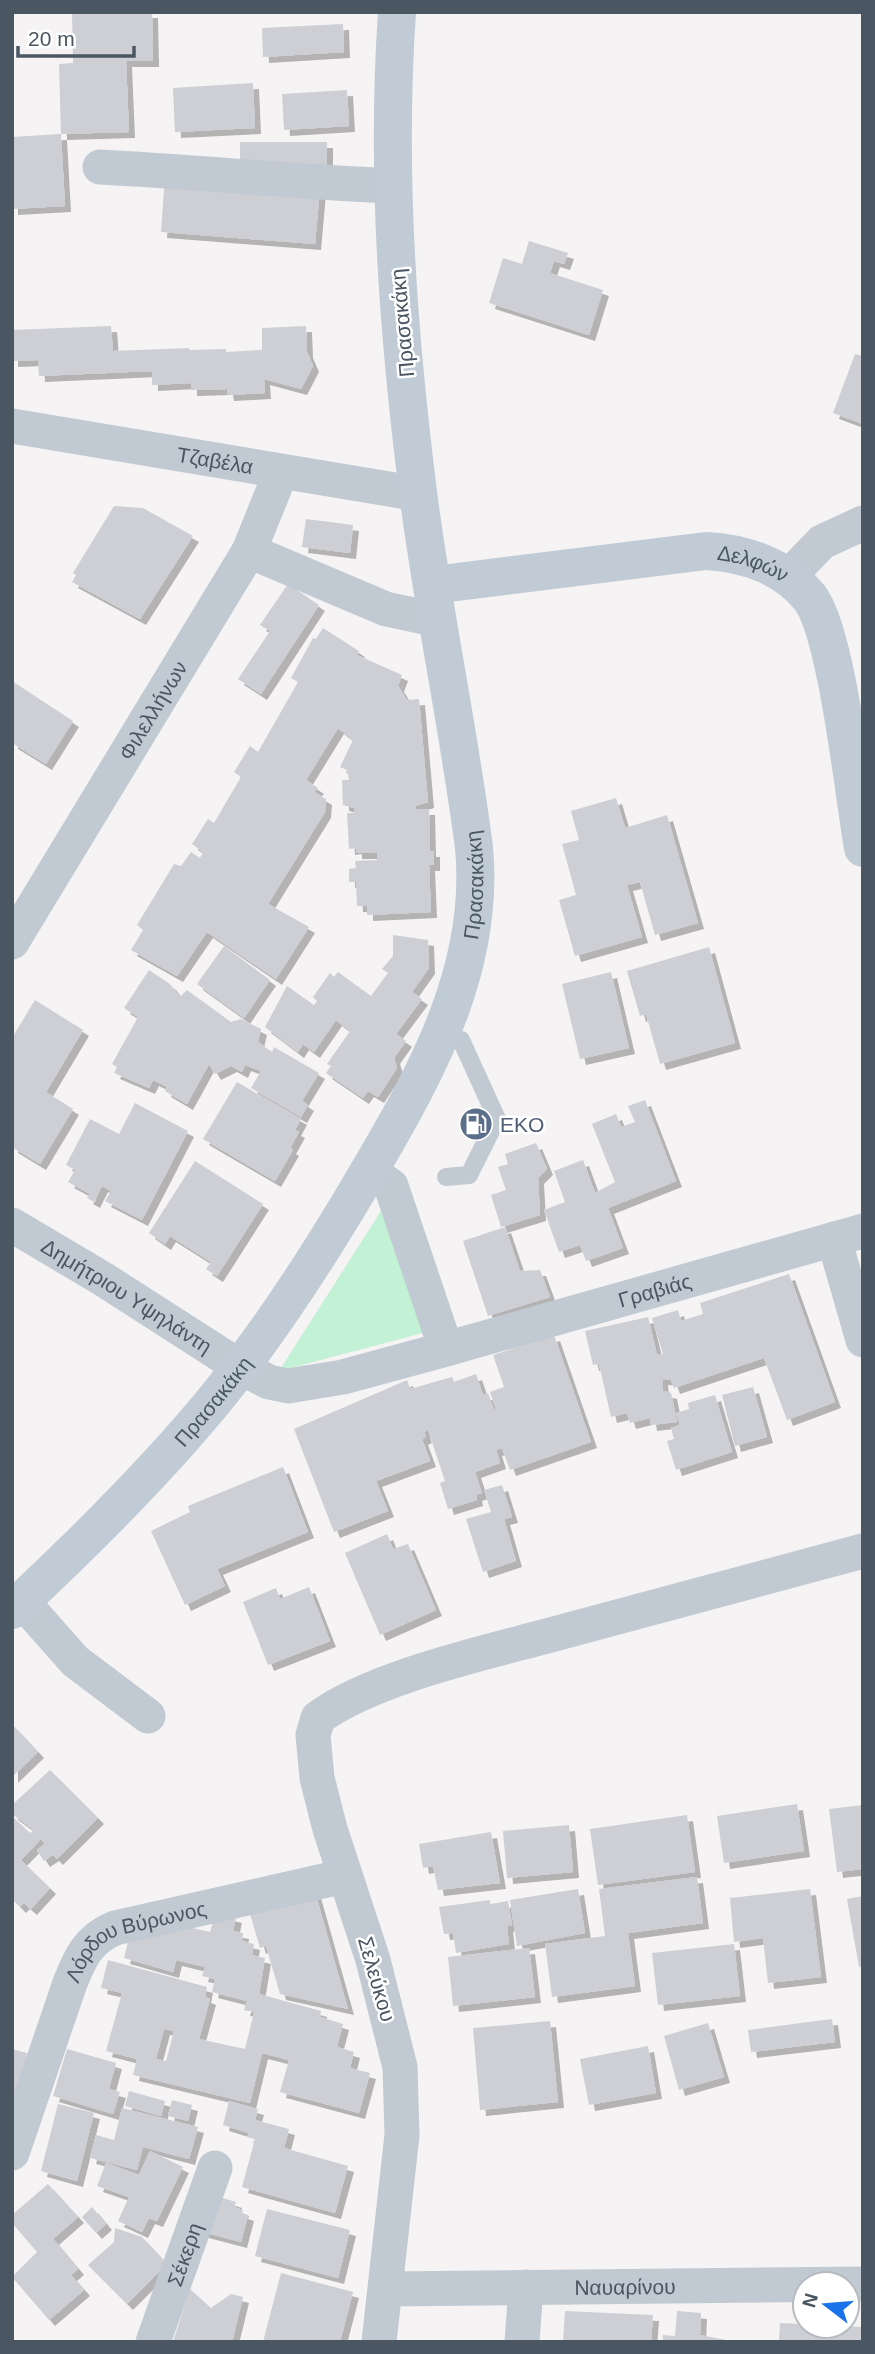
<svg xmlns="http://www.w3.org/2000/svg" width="875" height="2354" font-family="Arial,sans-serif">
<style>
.green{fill:#c3f1d5}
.building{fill:#cdcfd5;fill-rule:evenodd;filter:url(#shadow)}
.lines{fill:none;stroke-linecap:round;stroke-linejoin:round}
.lane{stroke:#c1cad2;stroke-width:18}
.street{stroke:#c1cad2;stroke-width:35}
.secondary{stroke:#c1cbd6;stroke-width:38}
.labels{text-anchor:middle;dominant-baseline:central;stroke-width:5;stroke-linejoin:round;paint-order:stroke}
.street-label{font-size:21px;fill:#4a5661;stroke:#fff}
.service-label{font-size:21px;fill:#4e5e75;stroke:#fff;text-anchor:start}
</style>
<defs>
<filter id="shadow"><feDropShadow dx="6" dy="6" stdDeviation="0" flood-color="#0004"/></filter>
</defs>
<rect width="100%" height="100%" fill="#f5f3f3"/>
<polygon class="green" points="381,1211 423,1333 279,1371"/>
<g class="building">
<polygon points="72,12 152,12 153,61 126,61 129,132 61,134 65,206 12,209 12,137 61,134 59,64 73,63"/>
<polygon points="343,24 344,52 263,57 262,28"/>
<polygon points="253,83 255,128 175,132 173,88"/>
<polygon points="347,90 349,126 284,130 282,94"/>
<rect x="240" y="142" width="87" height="30"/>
<polygon points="165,176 320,188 315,244 161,232"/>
<polygon points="529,241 568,253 564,264 554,261 550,273 603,290 589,335 489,303 503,258 522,264"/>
<polygon points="111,326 113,351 189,348 189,350 226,349 226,352 262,350 262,328 306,326 307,352 313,366 301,389 264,379 265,393 228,395 227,389 191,390 191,383 152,385 152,371 39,376 38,360 12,361 12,330"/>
<polygon points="855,354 863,356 863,424 833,413"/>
<polygon points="114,506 143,508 193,536 140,619 72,582 76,575 73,573"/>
<polygon points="306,519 353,525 350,553 302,547"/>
<polygon points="288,584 319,605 261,694 238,679 270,631 260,625"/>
<polygon points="323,628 359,651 357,655 402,675 398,686 407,700 419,699 428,802 415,806 416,809 429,809 430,851 434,851 434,865 429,865 431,912 367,915 367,906 357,906 356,882 349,882 349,869 356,868 355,861 377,860 377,853 356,853 356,848 349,849 347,813 355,813 354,808 343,805 342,780 349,780 347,770 340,767 353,740 338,728 306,780 318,788 314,792 326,799 325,812 268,904 309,927 276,979 207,932 177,976 131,950 143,930 137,925 174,864 181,866 191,852 200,858 203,852 192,844 208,819 214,823 241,777 234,772 250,746 258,752 298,682 291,678 313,638 316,639"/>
<polygon points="12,681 73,721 46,764 12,743"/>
<polygon points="616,798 625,828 667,815 698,923 655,935 640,882 627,885 642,937 575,956 559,900 576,895 562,844 579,840 571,811"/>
<polygon points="393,935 428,940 429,968 412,992 422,999 396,1034 406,1041 394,1058 397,1068 378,1097 368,1091 363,1098 326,1073 331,1066 327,1064 350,1031 336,1020 314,1052 303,1044 298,1052 265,1027 287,986 314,1005 317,1001 313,997 330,973 334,977 338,972 371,996 388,973 382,969 393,956"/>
<polygon points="224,946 270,980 244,1018 197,984"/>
<polygon points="709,947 735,1043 660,1064 646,1014 640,1016 627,971"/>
<polygon points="149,970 170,984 180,997 187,990 231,1022 241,1019 261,1029 258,1042 272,1052 274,1047 319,1073 302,1101 308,1105 301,1117 251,1088 261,1071 245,1065 242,1072 231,1066 215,1074 209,1064 187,1104 165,1091 167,1087 153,1080 149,1088 114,1073 117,1067 112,1064 138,1017 124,1008"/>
<polygon points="611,972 629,1048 580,1059 562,984"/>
<polygon points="35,1000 83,1030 46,1092 73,1109 40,1164 12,1147 12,1038"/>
<polygon points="237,1082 301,1119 295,1130 299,1132 290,1148 293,1150 275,1181 203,1139"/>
<polygon points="645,1100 676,1181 608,1208 623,1248 586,1261 580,1245 559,1252 544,1210 565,1202 554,1171 583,1160 595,1193 615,1182 592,1124 616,1114 621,1127 635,1122 628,1106"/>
<polygon points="135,1103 188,1131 142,1220 105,1201 111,1191 102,1186 94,1202 87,1198 90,1194 68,1182 75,1170 66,1165 90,1119 119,1134"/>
<polygon points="536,1143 547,1169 538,1178 540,1215 501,1227 491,1195 506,1190 498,1167 508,1164 505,1154"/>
<polygon points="195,1161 263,1204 217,1276 206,1269 211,1262 170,1236 165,1244 149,1233"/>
<polygon points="505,1227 520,1271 540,1270 550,1297 488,1316 463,1241"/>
<polygon points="789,1274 835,1402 787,1420 764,1358 674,1388 671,1380 662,1379 663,1391 671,1393 677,1422 651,1425 650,1418 630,1423 627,1413 611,1417 599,1364 593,1365 585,1331 648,1317 657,1355 663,1354 652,1318 678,1310 681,1321 703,1314 700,1303"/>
<polygon points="554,1335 591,1442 510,1470 495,1429 502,1448 496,1450 500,1463 475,1472 482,1493 476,1495 477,1500 448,1509 440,1483 445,1481 428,1430 424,1432 426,1437 422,1439 430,1461 376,1481 388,1511 334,1532 294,1429 407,1380 410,1389 452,1377 454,1382 476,1374 483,1395 488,1393 494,1410 496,1409 490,1392 504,1387 493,1355"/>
<polygon points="753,1387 767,1437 735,1446 722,1395"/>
<polygon points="715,1395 732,1452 676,1470 667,1441 674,1439 671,1428 680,1425 676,1413 689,1409 688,1403"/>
<polygon points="283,1467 308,1532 217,1569 225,1586 185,1605 151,1531 190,1512 188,1506"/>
<polygon points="502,1485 512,1517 504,1519 516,1561 483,1572 466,1519 491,1512 484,1490"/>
<polygon points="387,1534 393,1549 408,1544 436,1610 380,1635 345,1553"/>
<polygon points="309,1587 330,1641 268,1665 243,1602 276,1588 280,1599"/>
<polygon points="12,1724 38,1752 12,1777"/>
<polygon points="50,1770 98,1818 57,1859 53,1855 44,1861 37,1850 45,1844 41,1839 21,1860 50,1888 31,1909 24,1903 20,1907 12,1899 12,1820 14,1818 30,1833 34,1830 12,1814 12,1805"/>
<polygon points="797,1804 804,1851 724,1863 717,1816"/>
<polygon points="863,1805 863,1869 837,1872 829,1809"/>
<polygon points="687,1815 695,1872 598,1885 590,1829"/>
<polygon points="569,1825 573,1872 507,1878 503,1831"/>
<polygon points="491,1832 500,1883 438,1890 433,1866 423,1868 419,1844"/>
<polygon points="697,1877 703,1923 628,1933 635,1986 552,1997 545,1944 605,1936 599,1889"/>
<polygon points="578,1889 585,1933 517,1946 510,1900"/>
<polygon points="810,1889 821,1977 768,1983 763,1938 734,1942 730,1898"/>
<polygon points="315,1892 348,2009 280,1994 266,1946 260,1948 248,1907"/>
<polygon points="863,1896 863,1966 859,1967 847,1899"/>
<polygon points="490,1900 490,1904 508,1901 512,1925 507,1926 509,1944 456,1953 453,1933 444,1934 439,1907"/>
<path d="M 216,1912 L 236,1917 L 233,1931 L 243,1933 L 242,1941 L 254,1944 L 252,1955 L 265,1958 L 259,1994 L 321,2011 L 320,2017 L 343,2024 L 337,2047 L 354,2052 L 350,2068 L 370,2073 L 359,2113 L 280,2092 L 289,2060 L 262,2053 L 250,2103 L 133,2075 L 137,2059 L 106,2051 L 122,1993 L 101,1988 L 108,1960 L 207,1987 L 205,1997 L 210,1999 L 199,2039 L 245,2049 L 254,2012 L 244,2010 L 247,2001 L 212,1992 L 215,1979 L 202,1976 L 205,1967 L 176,1960 L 173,1972 L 124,1958 L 129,1938 L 184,1926 L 210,1932 ZM 164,2029 L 174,2031 L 166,2061 L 156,2059 Z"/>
<polygon points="734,1944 740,1996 658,2005 652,1953"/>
<polygon points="529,1948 535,1997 453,2006 448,1957"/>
<polygon points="832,2019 835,2042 751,2052 748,2030"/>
<polygon points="550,2021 558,2102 480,2110 473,2028"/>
<polygon points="708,2023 724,2077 679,2090 664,2036"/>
<polygon points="648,2046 656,2093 589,2105 580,2059"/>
<polygon points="12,2049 27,2053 13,2104 12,2103"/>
<polygon points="67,2049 116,2063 109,2089 120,2092 113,2114 53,2096"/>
<polygon points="129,2091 165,2101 161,2116 125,2106"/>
<polygon points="172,2100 192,2105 188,2121 168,2116"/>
<polygon points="229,2101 258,2109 255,2120 289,2129 284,2148 348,2166 335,2213 242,2187 255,2139 247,2137 249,2133 223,2125"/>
<polygon points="58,2104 94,2113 77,2181 41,2171"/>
<polygon points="122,2108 198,2127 189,2159 143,2147 137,2170 90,2158 96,2135 114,2140"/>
<polygon points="150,2151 183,2167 157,2221 149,2218 142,2232 118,2221 129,2197 97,2186 106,2163 139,2175"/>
<polygon points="48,2184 78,2217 53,2239 78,2269 71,2275 84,2290 49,2320 12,2277 37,2252 12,2223 12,2215"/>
<polygon points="210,2194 236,2202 234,2207 243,2210 242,2213 248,2215 241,2242 199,2231"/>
<polygon points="92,2207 106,2224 96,2233 82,2217"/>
<polygon points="267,2209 350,2230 338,2278 255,2256"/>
<polygon points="115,2228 142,2237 167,2264 127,2304 88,2265 114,2242"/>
<polygon points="281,2273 353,2292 340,2342 263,2342"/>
<polygon points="190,2289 211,2308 231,2294 243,2297 232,2342 173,2342"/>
<polygon points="565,2311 653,2315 651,2342 563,2342"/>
<polygon points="677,2311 701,2313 700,2335 736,2342 663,2342 663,2335 675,2336"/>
<polygon points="780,2323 863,2327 863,2342 779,2342"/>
</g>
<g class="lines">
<polyline class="lane" points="446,1177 469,1175 497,1119 461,1040"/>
<g class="street">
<path d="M 100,167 C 198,172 295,182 393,186"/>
<path id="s1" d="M 12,426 L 419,494"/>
<polyline points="249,551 386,609 438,620"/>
<polyline points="788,577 822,542 863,523"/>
<path id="s2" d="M 12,942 L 249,551 L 281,472"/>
<polyline points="369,1171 391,1186 446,1349"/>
<path id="s3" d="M 12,1225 L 103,1279 L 240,1367 L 269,1382 L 288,1386 L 343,1377 L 446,1349 L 863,1231"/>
<polyline points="834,1239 863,1340"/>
<polyline points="22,1601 75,1661 148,1716"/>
<path id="s4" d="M 12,2153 L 70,1983 C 80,1958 88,1939 115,1928 L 345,1876"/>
<path id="s5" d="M 387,2289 L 863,2284"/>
<path id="s6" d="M 153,2342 L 215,2168"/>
<path d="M 379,2342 L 402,2135 L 400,2067 L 373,1960 L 330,1829 L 317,1778 L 313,1735 L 318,1718 C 370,1679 479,1654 543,1637 C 650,1608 756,1580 863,1551"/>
<polyline points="522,2342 526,2287"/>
</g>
<g class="secondary">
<path id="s7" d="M 433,585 L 706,551 C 744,553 785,566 810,598 C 837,633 854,796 863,848"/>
<path id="s8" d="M 12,1610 C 84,1543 155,1473 217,1397 C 276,1324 326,1245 373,1164 C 430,1067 485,964 474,848 C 459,729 433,611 418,492 C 398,333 386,172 397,12"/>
</g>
</g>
<defs>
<symbol id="fuel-disc" viewBox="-11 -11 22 22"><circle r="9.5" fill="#5c6f8a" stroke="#fff"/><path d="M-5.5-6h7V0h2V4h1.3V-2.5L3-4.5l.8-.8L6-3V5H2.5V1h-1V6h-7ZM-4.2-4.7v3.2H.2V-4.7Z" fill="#fff"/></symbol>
</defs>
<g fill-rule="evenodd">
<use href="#fuel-disc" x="457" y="1105" width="38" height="38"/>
</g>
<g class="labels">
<g class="street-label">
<text transform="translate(402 323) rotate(-95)">Πρασακάκη</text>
<text stroke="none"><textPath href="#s1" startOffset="206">Τζαβέλα</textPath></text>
<text stroke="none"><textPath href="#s7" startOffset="324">Δελφών</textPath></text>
<text stroke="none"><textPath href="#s2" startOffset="271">Φιλελλήνων</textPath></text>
<text stroke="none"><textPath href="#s8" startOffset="877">Πρασακάκη</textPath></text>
<text stroke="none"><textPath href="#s3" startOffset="700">Γραβιάς</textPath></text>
<text stroke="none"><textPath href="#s3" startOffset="135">Δημήτριου Υψηλάντη</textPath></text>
<text stroke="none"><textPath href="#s8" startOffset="290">Πρασακάκη</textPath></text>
<text stroke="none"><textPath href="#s4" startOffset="264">Λόρδου Βύρωνος</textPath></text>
<text transform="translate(377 1979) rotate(74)">Σελεύκου</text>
<text stroke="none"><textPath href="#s6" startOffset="93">Σέκερη</textPath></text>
<text stroke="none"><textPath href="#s5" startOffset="238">Ναυαρίνου</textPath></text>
</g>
<g class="service-label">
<text x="500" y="1124">EKO</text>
</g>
</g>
<rect width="875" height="2354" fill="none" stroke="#4a5661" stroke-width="28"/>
<g transform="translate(826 2305) rotate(286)"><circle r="33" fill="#ffffff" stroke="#b7bbc0" stroke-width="2"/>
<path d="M0-5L12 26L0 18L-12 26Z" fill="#1a73e8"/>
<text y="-10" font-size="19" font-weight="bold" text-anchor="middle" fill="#4a5661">N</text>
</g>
<path d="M18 46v10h116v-10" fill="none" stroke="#4a5661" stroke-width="3.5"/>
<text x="28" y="46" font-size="21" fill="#4a5661" stroke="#ffffff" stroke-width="5" paint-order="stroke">20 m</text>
</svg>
